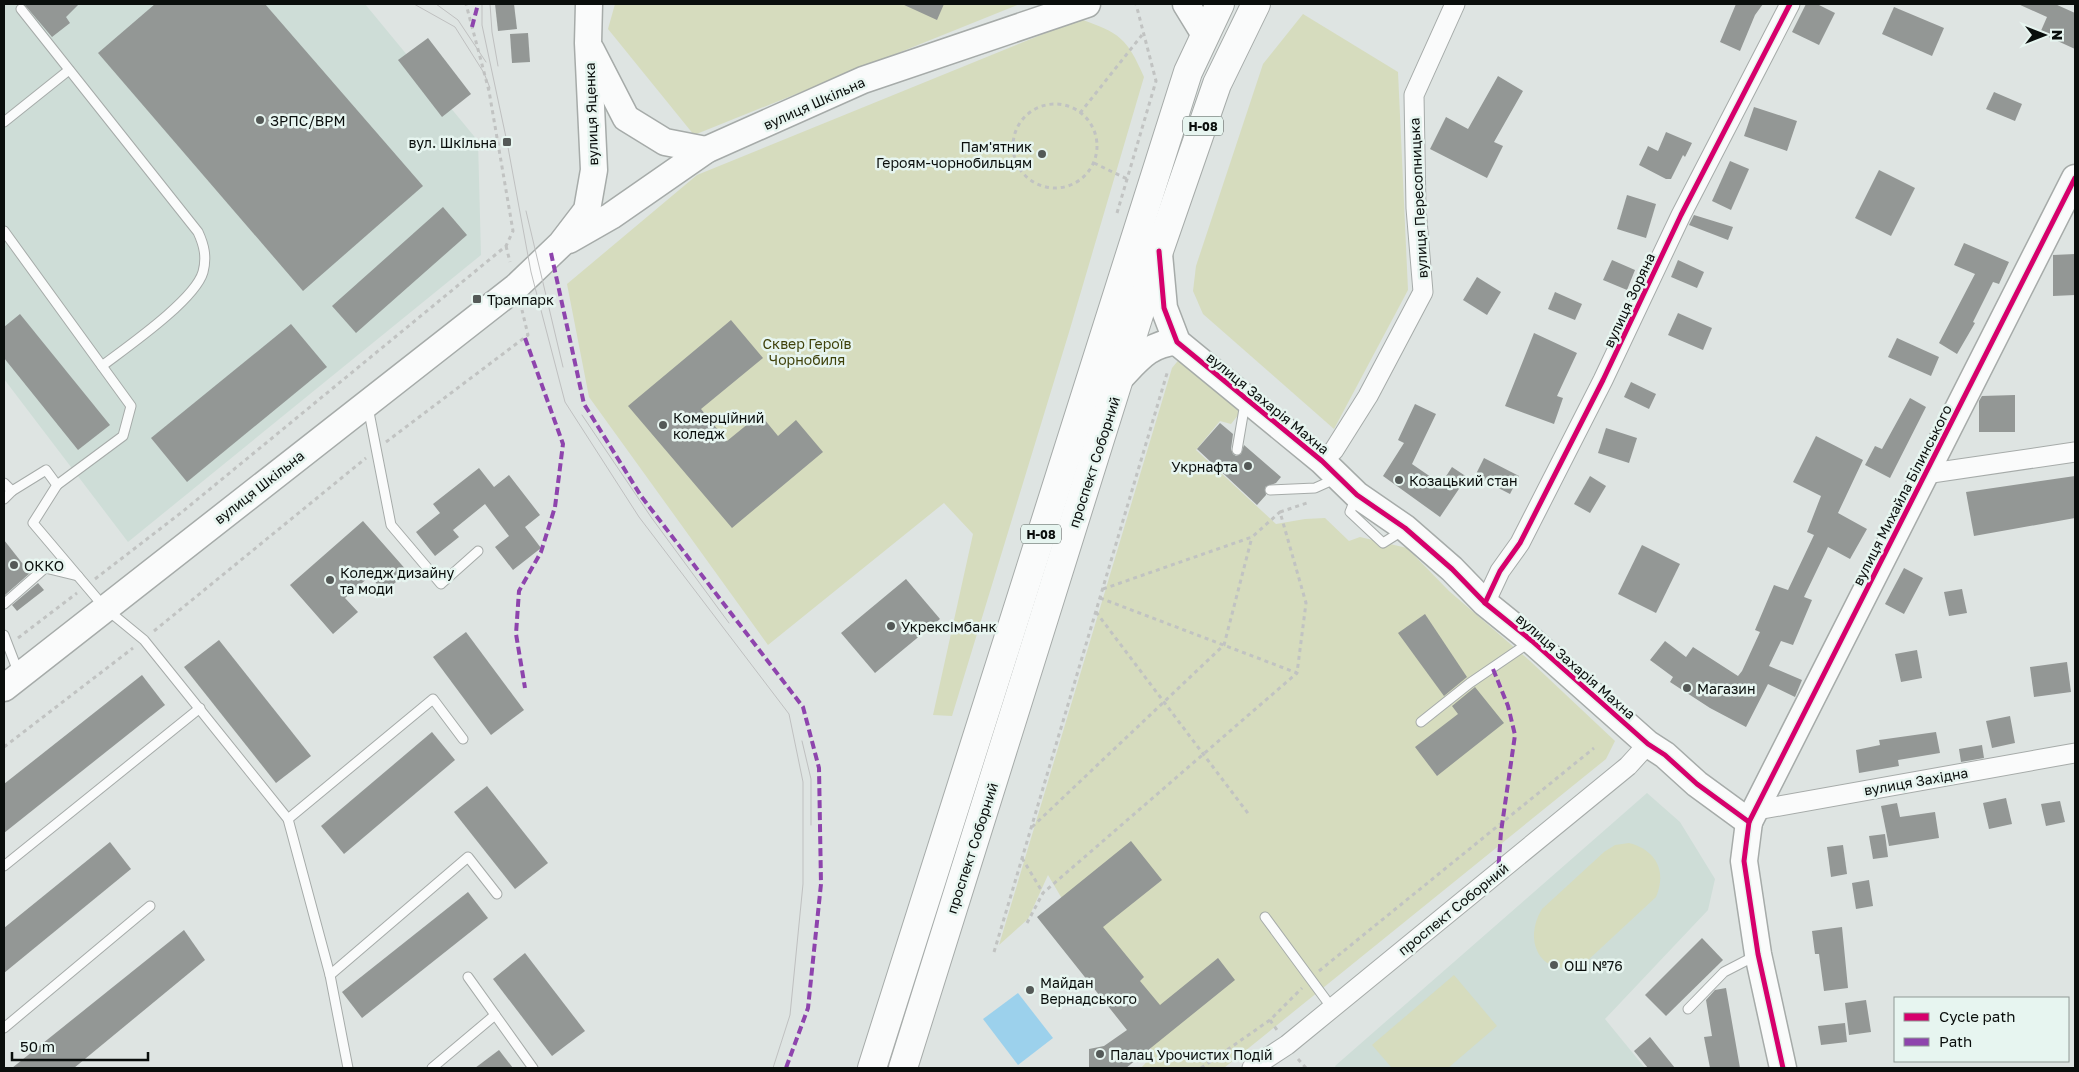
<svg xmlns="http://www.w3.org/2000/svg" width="2079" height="1072" font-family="'Golos Text',sans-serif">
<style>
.built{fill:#ceddd7}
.green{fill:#d6dcbe}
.water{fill:#9cd1ec}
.building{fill:#939795}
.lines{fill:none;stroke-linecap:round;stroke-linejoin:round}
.lane-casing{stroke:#a6aba9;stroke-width:11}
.street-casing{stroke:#a6aba9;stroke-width:21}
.secondary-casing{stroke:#a6aba9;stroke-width:29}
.primary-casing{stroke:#a6aba9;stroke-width:30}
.path{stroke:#c1c3c2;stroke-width:3;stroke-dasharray:4 4;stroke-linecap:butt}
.lane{stroke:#fafbfb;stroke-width:9}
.street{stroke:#fafbfb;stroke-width:19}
.secondary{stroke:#fafbfb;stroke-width:26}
.primary{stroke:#fafbfb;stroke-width:28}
.tram{stroke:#bfc0c0;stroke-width:1}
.quiet{stroke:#8e44ad;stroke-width:4;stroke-dasharray:8 4;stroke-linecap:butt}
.cycleway-casing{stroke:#e7f5f0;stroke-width:8}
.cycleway{stroke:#d6006c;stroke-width:5}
.poi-dot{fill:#545957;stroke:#e7f5f0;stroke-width:2}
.labels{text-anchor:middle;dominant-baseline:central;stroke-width:5;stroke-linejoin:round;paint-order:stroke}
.shield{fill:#e7f5f0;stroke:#4c5350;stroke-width:1}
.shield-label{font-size:12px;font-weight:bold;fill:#0a0e0c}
.street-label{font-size:14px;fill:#0a0e0c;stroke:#e7f5f0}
.poi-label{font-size:14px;fill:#0a0e0c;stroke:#e7f5f0;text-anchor:start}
.park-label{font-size:14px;fill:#3f410a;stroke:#e7f5f0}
</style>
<rect width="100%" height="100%" fill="#dee4e2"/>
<g class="built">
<polygon points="4,4 365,4 478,141 481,255 128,542 4,379"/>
<polygon points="1647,793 1680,822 1715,879 1708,910 1605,1019 1645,1068 1336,1068 1335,1066"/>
</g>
<g class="green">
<polygon points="615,4 1020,4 694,135 608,29"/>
<polygon points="1303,14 1398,72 1408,290 1334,429 1203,314 1193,291 1196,266 1263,64"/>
<path d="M 1080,19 C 1120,33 1127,38 1144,77 L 1070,329 L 952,716 L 933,715 L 973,534 L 944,503 L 768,645 L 589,397 L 567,284 L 697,175 Z"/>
<polygon points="1181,357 1240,407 1239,414 1231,424 1220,421 1196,450 1276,524 1305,519 1325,518 1349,541 1360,537 1407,548 1449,591 1530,661 1615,741 1606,759 1224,1068 1141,1068 1154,1054 1048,875 1028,919 999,945 1172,368"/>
<path d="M 1629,843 C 1656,850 1667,871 1656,897 L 1586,962 C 1546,983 1520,945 1542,909 L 1604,852 L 1615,845 Z"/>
<polygon points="1454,975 1497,1026 1448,1068 1392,1068 1372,1045"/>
</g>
<polygon class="water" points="1018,993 1053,1038 1018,1065 983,1019"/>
<g class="building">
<polygon points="24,4 79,4 66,17 70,23 52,37"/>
<polygon points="155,4 265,4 423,186 303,291 98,53"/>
<polygon points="495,4 514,4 517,29 498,31"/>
<polygon points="902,4 944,4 937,20"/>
<polygon points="1736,4 1763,4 1755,15 1740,51 1720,42"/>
<polygon points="1806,4 1817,4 1835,13 1819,45 1792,32"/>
<polygon points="2018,4 2055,4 2075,13 2075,49 2040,33 2047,17"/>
<polygon points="1894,7 1944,28 1932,56 1882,34"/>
<polygon points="528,33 530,62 512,63 510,34"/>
<polygon points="428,38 471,94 442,117 398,60"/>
<polygon points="1498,76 1523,91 1494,142 1503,146 1487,178 1430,149 1446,117 1468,129"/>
<polygon points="1994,92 2022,104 2015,121 1986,109"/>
<polygon points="1754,107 1797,121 1787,151 1744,136"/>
<polygon points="1666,132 1692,143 1685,157 1683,155 1671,179 1666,179 1639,165 1648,146 1658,151"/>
<polygon points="1730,161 1749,169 1731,210 1712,201"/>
<polygon points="1879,170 1915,188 1891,236 1855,218"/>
<polygon points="1627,195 1656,204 1646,238 1617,229"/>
<polygon points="443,207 467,235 356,333 332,306"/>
<polygon points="1694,215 1733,227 1728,240 1689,225"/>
<polygon points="1964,243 2009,262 1999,284 1993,282 1973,322 1975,323 1957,354 1939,343 1975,274 1954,265"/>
<polygon points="2075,254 2075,295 2053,296 2053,255"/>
<polygon points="1612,260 1635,270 1627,290 1603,280"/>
<polygon points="1678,260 1704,272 1697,288 1671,277"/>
<polygon points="1477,277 1501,292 1487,315 1463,300"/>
<polygon points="1555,292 1582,304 1575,320 1548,309"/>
<polygon points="1678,313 1712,328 1703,350 1668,335"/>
<polygon points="20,314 110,425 78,450 4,358 4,327"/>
<polygon points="731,320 763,358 701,409 727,441 760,414 778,436 796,420 823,452 732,528 628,406"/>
<polygon points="291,324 327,367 187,482 151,438"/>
<polygon points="1534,333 1577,353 1557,396 1563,398 1554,424 1505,406"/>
<polygon points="1897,338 1939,357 1931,376 1888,357"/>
<polygon points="1631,382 1656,394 1649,409 1624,397"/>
<polygon points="2015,395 2015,432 1979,432 1979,401 1982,396"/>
<polygon points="1910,398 1926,407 1890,478 1865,465 1875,446 1882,449"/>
<polygon points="1415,404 1436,414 1412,464 1441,484 1452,467 1467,477 1440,517 1383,476 1404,443 1398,440"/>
<polygon points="1220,423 1233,434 1231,449 1233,454 1236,456 1241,454 1244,445 1281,477 1276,483 1265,487 1266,495 1257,505 1197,449"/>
<polygon points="1606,428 1637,438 1629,463 1598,453"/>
<polygon points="1816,436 1863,460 1838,513 1867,529 1850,559 1828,547 1804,597 1812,600 1793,645 1781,641 1769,666 1802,680 1795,697 1768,684 1746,727 1710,708 1670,682 1673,677 1650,660 1665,641 1686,657 1693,647 1738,676 1742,671 1760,632 1755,630 1774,585 1788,590 1814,535 1807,532 1821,496 1793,482"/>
<polygon points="1484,458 1519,476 1510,494 1475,476"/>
<polygon points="479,468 494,487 509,475 540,515 525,527 541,548 513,570 495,547 509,536 485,504 453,530 459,537 435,556 416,532 440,513 433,504"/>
<polygon points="1590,476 1606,486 1590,513 1574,504"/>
<polygon points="2075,476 2075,518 1974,536 1966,492"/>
<polygon points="363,521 408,572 384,592 370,576 345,598 358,612 333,634 290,585"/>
<polygon points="4,540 30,573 5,595 4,594"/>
<polygon points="1642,545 1680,564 1656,613 1618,594"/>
<polygon points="1904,568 1923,578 1904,614 1885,604"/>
<polygon points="906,579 940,619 875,673 841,633"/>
<polygon points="38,583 44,590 17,611 12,605"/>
<polygon points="1962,589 1967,613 1949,616 1944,592"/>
<polygon points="1425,614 1467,677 1444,696 1398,633"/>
<polygon points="466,632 524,710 491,735 433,657"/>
<polygon points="219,640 311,756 276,783 184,667"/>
<polygon points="1917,650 1922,678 1901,682 1895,654"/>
<polygon points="2067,662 2071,692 2034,697 2030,667"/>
<polygon points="142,675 165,705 4,833 4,784"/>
<polygon points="1475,687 1504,723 1437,776 1415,747 1458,714 1452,706"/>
<polygon points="2010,716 2015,743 1992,748 1986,721"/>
<polygon points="432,732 455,760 344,854 321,826"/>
<polygon points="1936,732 1940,753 1898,760 1899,766 1859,773 1856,750 1880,745 1879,740"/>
<polygon points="1982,745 1984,758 1961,762 1959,749"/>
<polygon points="487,786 548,863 515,889 454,812"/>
<polygon points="2006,798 2012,824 1989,829 1983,803"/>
<polygon points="2060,801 2065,822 2046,826 2041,804"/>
<polygon points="1897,803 1900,817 1935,812 1939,838 1889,846 1881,806"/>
<polygon points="1885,834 1888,857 1873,859 1869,836"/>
<polygon points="1131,841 1162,880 1103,927 1144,977 1140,981 1160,1005 1218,958 1235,980 1126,1068 1089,1068 1089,1049 1104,1046 1127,1030 1037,917"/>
<polygon points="110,842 131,869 4,973 4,928"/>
<polygon points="1843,845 1847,874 1831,877 1827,847"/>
<polygon points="1869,880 1873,906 1856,909 1852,883"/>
<polygon points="468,892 488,918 362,1018 342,992"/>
<polygon points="1842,927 1848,988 1824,991 1819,954 1815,954 1812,931"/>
<polygon points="184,930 205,960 74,1068 12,1068"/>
<polygon points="1702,938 1723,960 1666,1016 1645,995"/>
<polygon points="525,953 585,1031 552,1056 493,979"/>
<polygon points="1726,988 1740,1068 1710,1068 1704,1037 1712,1036 1706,1000 1715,990"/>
<polygon points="1866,1000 1871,1032 1849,1035 1845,1003"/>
<polygon points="1845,1023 1847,1042 1821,1045 1818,1026"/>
<polygon points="1650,1037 1675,1068 1648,1068 1634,1051"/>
<polygon points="499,1050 513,1068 475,1068"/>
</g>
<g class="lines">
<defs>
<g id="lane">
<path d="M 21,9 L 198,232 C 204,245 207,257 203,272 C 195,300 127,347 102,366"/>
<polyline points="4,122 69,70"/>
<polyline points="4,231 131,406 123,436 57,485"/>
<polyline points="368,407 391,525 441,584 478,551"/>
<polyline points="1237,450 1245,403"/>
<polyline points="4,483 12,491 46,470 57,485 33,523 105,608 144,640 288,819 330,975 348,1068"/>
<polyline points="1270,490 1315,488 1335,479"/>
<polyline points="1356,497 1350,512 1383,543 1402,531"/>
<polyline points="4,499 12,491"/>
<polyline points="4,604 45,568 78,576"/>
<polyline points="4,635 19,674"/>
<polyline points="1421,722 1470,683 1530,642"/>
<polyline points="288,819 433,699 463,739"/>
<polyline points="4,866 200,708"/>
<polyline points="1265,917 1332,1008"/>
<polyline points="330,975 468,857 497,894"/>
<polyline points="468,977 533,1068"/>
<polyline points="1688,1009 1724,972 1755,956"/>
<polyline points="4,1028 150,906"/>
<polyline points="432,1068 495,1015"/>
</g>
<g id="street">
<polyline points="1322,461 1334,450 1368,396 1423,292 1416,208 1414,95 1455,4"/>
<polyline points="1925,474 2075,452"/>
<polyline points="1485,603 1500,571 1520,543 1603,380 1681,215 1790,4"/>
<polyline points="1757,810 2075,753"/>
<polyline points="1252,1068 1287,1045 1628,766 1648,744"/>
</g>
<g id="secondary">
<polyline points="1186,4 1205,35"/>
<polyline points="591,50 626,118 665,142 706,150"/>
<polyline points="569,240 611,216 706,150 863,80 1087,4"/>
<polyline points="1159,254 1164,308 1177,342 1322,461 1357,495 1405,528 1452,569 1485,603 1532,641 1648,744 1665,755 1697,784 1749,822 1744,861 1758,954 1783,1068"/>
<path d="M 1122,376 C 1139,358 1151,343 1177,342"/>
<polyline points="4,688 516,287 561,244 587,210 594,170 588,43 589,4"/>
<polyline points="1749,822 2075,178"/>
</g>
<g id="primary">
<polyline points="872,1068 1188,72 1220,4"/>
<polyline points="903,1068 1159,251 1217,84 1256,4"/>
</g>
</defs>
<use href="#lane" class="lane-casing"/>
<use href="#street" class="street-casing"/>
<use href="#secondary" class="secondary-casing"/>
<use href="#primary" class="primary-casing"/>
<g class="path">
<circle cx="1055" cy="146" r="42"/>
<polyline points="1080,113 1142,35"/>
<polyline points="1094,163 1127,179"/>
<polyline points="1117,213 1156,81 1136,4"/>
<polyline points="506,246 510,262"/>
<polyline points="386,442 528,335 522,310"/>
<polyline points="95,579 182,512 506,246 513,231 489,91 466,4"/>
<polyline points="1103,589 1252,537 1280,512"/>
<polyline points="1100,598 1297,673 1306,603 1280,512 1307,503"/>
<polyline points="1096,612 1250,816"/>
<polyline points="154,631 366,458"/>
<polyline points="18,638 77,593"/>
<polyline points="4,747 133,648"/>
<polyline points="1032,827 1224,645 1252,537"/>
<polyline points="1022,858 1043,893"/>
<polyline points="1027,923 1043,893 1297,673"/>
<polyline points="994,952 1168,370"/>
<polyline points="1319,971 1594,748"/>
<polyline points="1270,1020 1277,1030"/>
<polyline points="1298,1059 1306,1068"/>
<polyline points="1201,1068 1270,1020 1302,988"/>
</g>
<use href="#lane" class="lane"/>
<use href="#street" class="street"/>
<use href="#secondary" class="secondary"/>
<use href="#primary" class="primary"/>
<g class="tram">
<polyline points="414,4 455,27 484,73 490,88"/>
<polyline points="436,4 458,20 486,62"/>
<polyline points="482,4 482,25 507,142 531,272 565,402 639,517 789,714 803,782 803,884 790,1015 773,1068"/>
<polyline points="490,4 492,32 498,66"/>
<polyline points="526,211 563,367"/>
<polyline points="582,415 651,517 729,623"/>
<polyline points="802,741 811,779 811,825"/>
</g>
<g class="quiet">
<polyline points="472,27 478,4"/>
<polyline points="551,253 584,404 641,496 803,707 819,768 821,884 808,1008 786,1068"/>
<polyline points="525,338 563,444 555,507 541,552 519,591 516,634 525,688"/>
<polyline points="1493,669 1508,706 1515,735 1501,832 1498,873"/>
</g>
<defs>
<g id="cycleway">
<polyline points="1159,251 1164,308 1177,342 1322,461 1357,495 1405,528 1452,569 1485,603 1532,641 1648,744 1665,755 1697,784 1749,822 1744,861 1758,954 1783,1068"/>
<polyline points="1485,603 1500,571 1520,543 1603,380 1681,215 1790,4"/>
<polyline points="1749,822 2075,178"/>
</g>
</defs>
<use href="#cycleway" class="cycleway-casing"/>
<use href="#cycleway" class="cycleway"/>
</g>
<g class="poi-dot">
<circle cx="260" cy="120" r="5"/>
<rect x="502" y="137" width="10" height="10" rx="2.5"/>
<circle cx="1042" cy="154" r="5"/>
<rect x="472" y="294" width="10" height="10" rx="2.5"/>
<circle cx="663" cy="425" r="5"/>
<circle cx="1248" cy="466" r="5"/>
<circle cx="1399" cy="480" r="5"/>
<circle cx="14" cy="565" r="5"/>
<circle cx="330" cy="580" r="5"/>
<circle cx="891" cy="626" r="5"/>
<circle cx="1687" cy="688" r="5"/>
<circle cx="1554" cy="965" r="5"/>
<circle cx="1030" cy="990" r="5"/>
<circle cx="1100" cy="1054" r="5"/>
</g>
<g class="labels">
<g class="shield">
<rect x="1183" y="116.5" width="40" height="19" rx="4"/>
<rect x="1021" y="524.5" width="40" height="19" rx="4"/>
</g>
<g class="shield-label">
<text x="1203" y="126">Н-08</text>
<text x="1041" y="534">Н-08</text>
</g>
<g class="street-label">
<text transform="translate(814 103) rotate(-24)">вулиця Шкільна</text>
<text transform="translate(591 114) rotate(-92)">вулиця Яценка</text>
<text transform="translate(1418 198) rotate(-93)">вулиця Пересопницька</text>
<text transform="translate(1629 300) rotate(-65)">вулиця Зоряна</text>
<text transform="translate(1268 403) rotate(39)">вулиця Захарія Махна</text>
<text transform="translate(1094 462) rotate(-72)">проспект Соборний</text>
<text transform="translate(259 487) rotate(-38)">вулиця Шкільна</text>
<text transform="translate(1902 495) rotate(-63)">вулиця Михайла Білинського</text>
<text transform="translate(1576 666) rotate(41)">вулиця Захарія Махна</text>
<text transform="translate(1916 781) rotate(-10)">вулиця Західна</text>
<text transform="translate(972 848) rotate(-72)">проспект Соборний</text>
<text transform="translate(1453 909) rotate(-39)">проспект Соборний</text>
</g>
<g class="poi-label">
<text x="270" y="120">ЗРПС/ВРМ</text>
<text x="497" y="142" text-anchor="end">вул. Шкільна</text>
<text x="1032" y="146" text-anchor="end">Пам'ятник<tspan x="1032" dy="16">Героям-чорнобильцям</tspan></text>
<text x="487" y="299">Трампарк</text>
<text x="673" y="417">Комерційний<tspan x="673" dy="16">коледж</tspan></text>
<text x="1238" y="466" text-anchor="end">Укрнафта</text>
<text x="1409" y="480">Козацький стан</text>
<text x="24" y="565">ОККО</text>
<text x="340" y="572">Коледж дизайну<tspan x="340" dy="16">та моди</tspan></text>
<text x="901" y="626">Укрексімбанк</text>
<text x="1697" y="688">Магазин</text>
<text x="1564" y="965">ОШ №76</text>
<text x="1040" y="982">Майдан<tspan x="1040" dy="16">Вернадського</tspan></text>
<text x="1110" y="1054">Палац Урочистих Подій</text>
</g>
<g class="park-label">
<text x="807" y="343">Сквер Героїв<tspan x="807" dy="16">Чорнобиля</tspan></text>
</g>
</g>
<rect width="2079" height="1072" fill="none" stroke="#0a0e0c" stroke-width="10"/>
<rect x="1894" y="997" width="175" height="65" fill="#e7f5f0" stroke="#8f9995"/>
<rect x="1904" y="1013" width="25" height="8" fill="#d6006c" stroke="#8f9995"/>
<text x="1939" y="1022" font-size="15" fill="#0a0e0c">Cycle path</text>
<rect x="1904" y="1038" width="25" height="8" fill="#8e44ad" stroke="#8f9995"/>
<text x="1939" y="1047" font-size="15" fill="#0a0e0c">Path</text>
<g transform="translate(2044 35) rotate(90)" stroke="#e7f5f0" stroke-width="4" paint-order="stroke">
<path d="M0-4L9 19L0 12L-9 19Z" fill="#0a0e0c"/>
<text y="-8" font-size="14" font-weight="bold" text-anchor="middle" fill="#0a0e0c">N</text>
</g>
<path d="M12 1052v8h136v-8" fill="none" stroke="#0a0e0c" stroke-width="2.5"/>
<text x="20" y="1052" font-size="15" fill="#0a0e0c" stroke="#e7f5f0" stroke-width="4" paint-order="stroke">50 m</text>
</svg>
